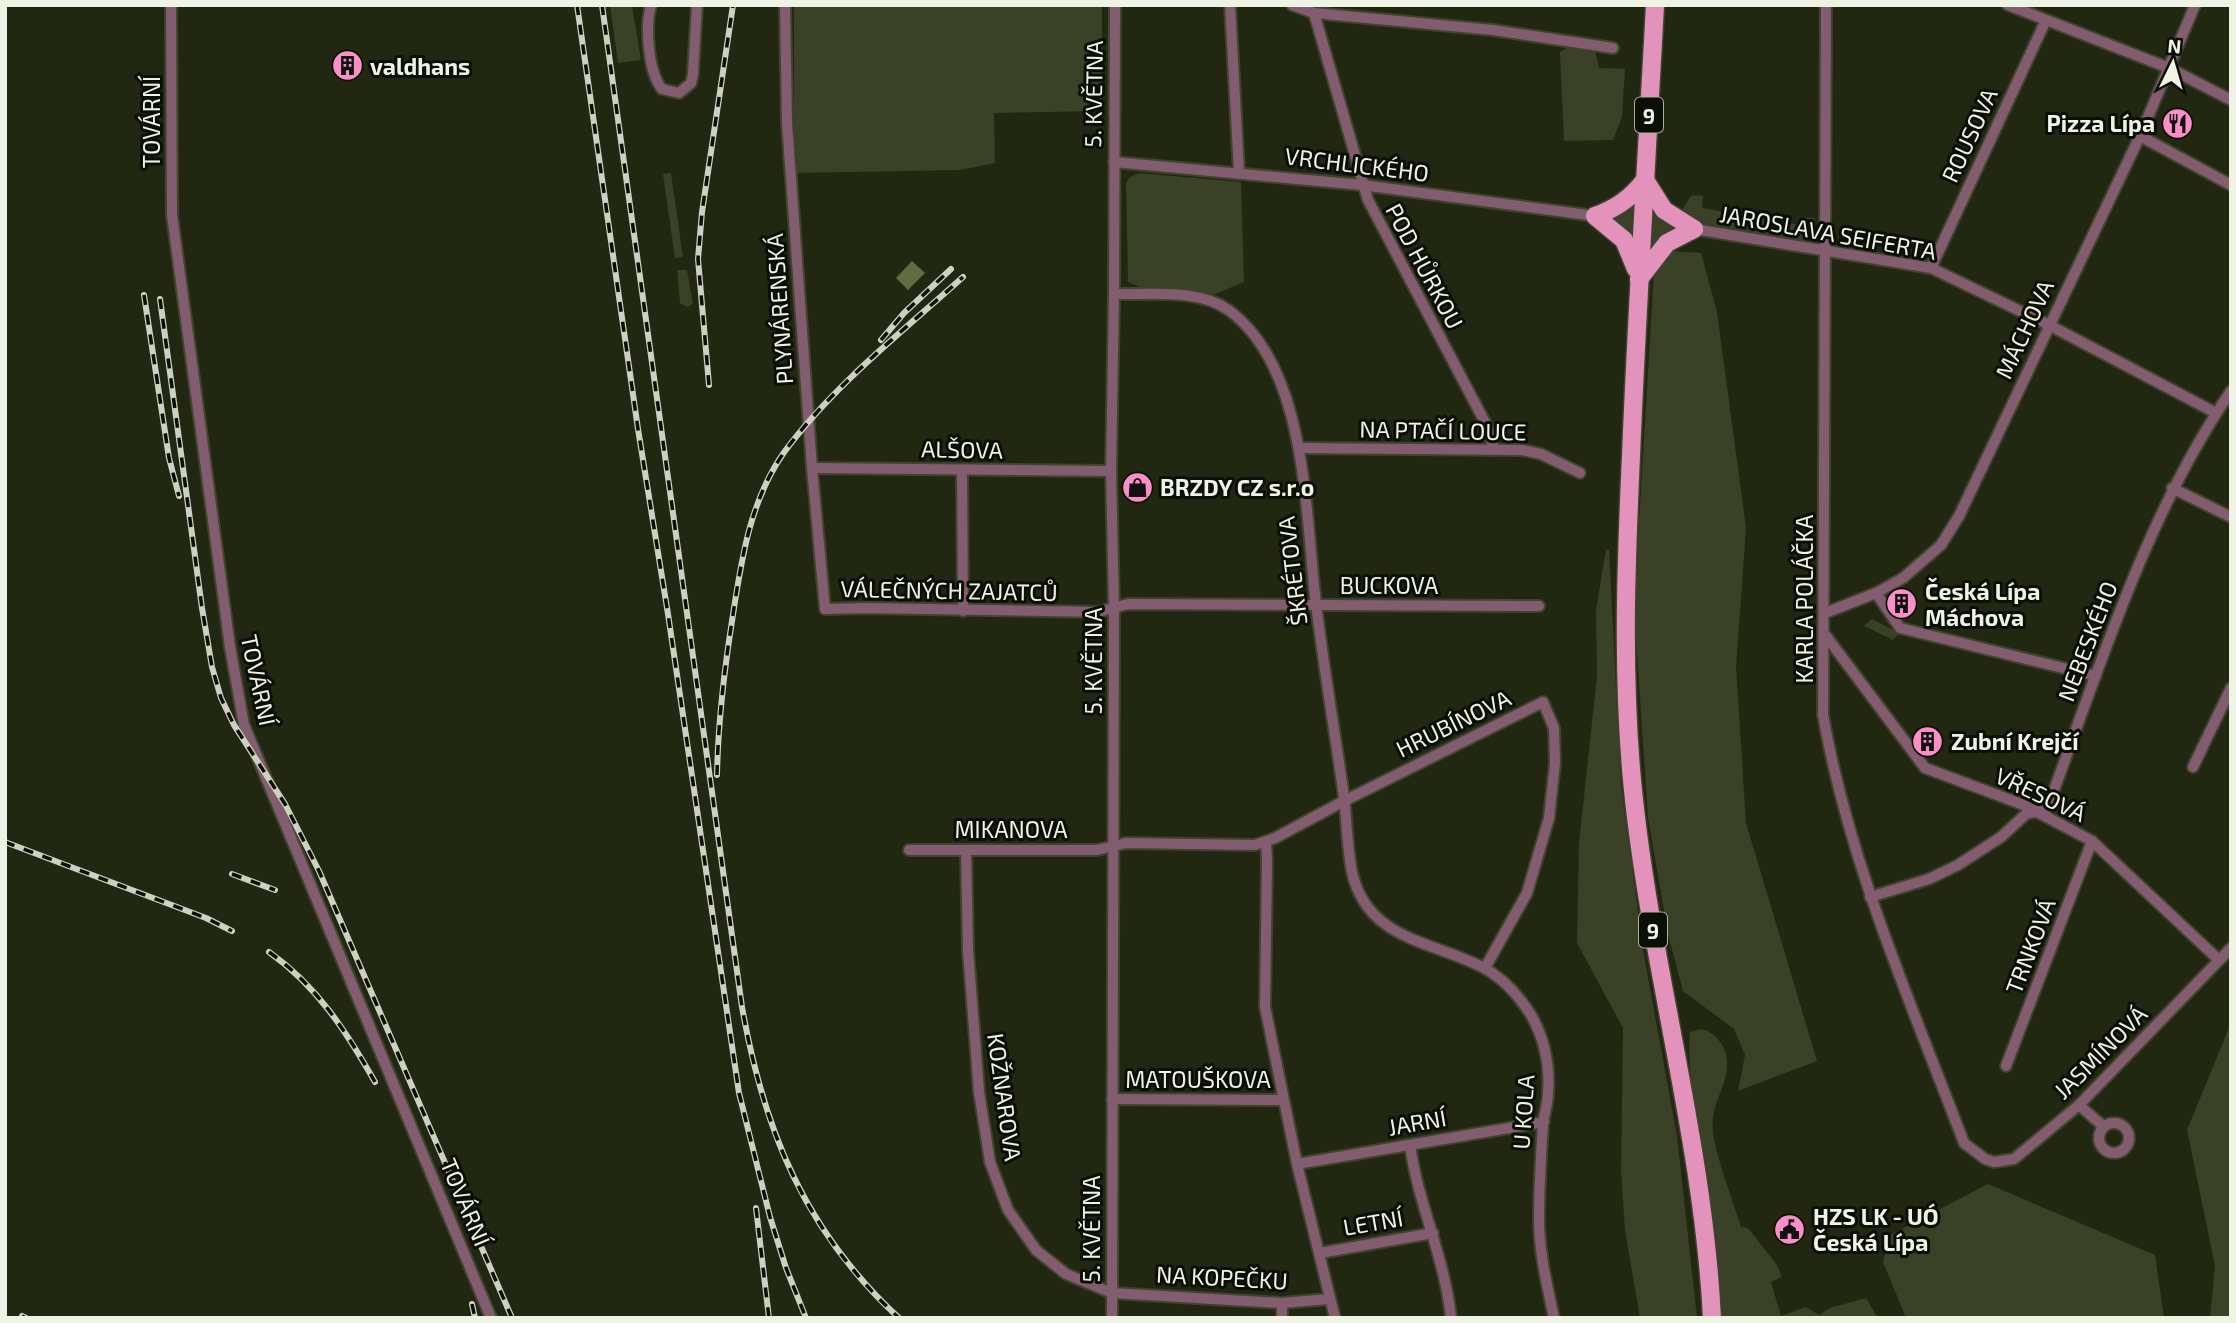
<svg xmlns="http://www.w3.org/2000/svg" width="2236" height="1323" font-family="'Exo 2',sans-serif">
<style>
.green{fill:#3a4126}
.water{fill:#616d40}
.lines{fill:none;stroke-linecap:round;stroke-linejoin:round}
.street-casing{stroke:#3f442f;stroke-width:14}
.primary-casing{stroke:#3f442f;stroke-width:21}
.street{stroke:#835c6f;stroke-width:10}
.primary{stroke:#e292bb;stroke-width:18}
.rail-casing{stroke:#ccd1c0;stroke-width:6}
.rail{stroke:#0c0f06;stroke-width:3.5;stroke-dasharray:10;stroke-linecap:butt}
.labels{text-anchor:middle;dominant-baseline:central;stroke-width:6;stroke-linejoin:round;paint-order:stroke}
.shield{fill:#0c0f06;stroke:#aaafa1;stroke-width:2}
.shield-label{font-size:21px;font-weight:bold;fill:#eef3e4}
.poi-label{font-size:23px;font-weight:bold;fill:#eef3e4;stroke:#0c0f06;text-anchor:start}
.street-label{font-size:23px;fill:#eef3e4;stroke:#0c0f06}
</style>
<rect width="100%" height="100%" fill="#222711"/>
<g class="green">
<polygon points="610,5 632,5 641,60 618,63"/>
<polygon points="794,5 1102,5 1102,111 994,113 995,163 960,170 794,173"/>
<polygon points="1568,47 1595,51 1599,68 1625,69 1622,117 1613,140 1564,141 1560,52"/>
<polygon points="671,173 683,257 675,258 663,174"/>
<polygon points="1139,173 1241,182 1244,282 1215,294 1142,288 1128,282 1126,184 1129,178"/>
<polygon points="1693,195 1703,196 1702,208 1801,225 1803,217 1815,218 1816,232 1801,240 1691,221 1679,216 1690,197"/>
<polygon points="1634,204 1632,239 1609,218"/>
<polygon points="1652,207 1685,228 1649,252"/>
<polygon points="1659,250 1701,253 1717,312 1746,528 1736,667 1746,823 1817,1061 1738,1091 1745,1055 1734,1029 1683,991 1668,934 1648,818 1634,606 1654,272"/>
<polygon points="677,270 687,270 693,304 687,307 680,303"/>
<polygon points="1606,550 1609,550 1621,784 1643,950 1677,1136 1697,1318 1640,1318 1625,1230 1621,1172 1623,1028 1577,943 1579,843 1597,676 1596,610"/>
<polygon points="1872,619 1899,633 1893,640 1864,626"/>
<polygon points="2231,1023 2231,1318 2210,1318 2215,1266 2187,1130"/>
<path d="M 1701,1029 C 1716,1032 1728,1048 1727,1065 C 1727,1089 1707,1108 1714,1139 C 1720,1168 1732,1198 1741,1227 L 1748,1228 L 1777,1265 L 1782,1277 L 1771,1282 L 1781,1316 L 1806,1307 L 1819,1315 L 1830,1308 L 1866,1298 L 1876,1315 L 1880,1318 L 1722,1318 C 1719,1274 1716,1231 1709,1188 C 1700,1137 1686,1083 1690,1032 Z"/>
<polygon points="1988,1184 2155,1255 2164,1318 1906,1318 1883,1262 1890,1235"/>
</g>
<polygon class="water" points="912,261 925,273 908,290 896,278"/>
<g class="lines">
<defs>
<g id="street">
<polyline points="171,5 172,215 230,647 244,725 491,1318"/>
<path d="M 651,5 C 645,26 648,72 662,89 L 679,93 L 691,83 L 693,74 L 697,5"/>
<polyline points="785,5 787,123 812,468 825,609 866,608 1098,612 1128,604 1539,606"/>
<polyline points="1230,5 1239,172"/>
<polyline points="1292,5 1314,13 1493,30 1613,48"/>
<path d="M 1826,5 L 1823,715 C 1849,863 1911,1003 1964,1143 L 1985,1159 L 1994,1162 L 2014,1159 L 2079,1105 L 2231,948"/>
<polyline points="2008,5 2169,68 2231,100"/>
<polyline points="1314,13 1368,200 1487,426 1494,450"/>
<polyline points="2140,136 2231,185"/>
<polyline points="1114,162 1362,185 1595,216"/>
<polyline points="1694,229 1931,268 2049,325 2216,413"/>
<polyline points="1931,268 2046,20"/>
<path d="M 1114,294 C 1151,295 1199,288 1230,311 C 1308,370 1305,515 1316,604 C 1324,669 1335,733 1344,797 C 1347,822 1347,848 1352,872 C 1367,940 1432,941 1482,967 C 1502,977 1519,996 1531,1015 C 1544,1038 1550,1066 1548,1093 C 1548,1104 1544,1114 1543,1124 C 1541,1155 1539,1187 1539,1219 C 1539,1252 1547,1285 1554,1318"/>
<polyline points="1299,448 1522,450 1541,454 1580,473"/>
<polyline points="812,468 1111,471"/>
<polyline points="962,470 963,611"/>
<polyline points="2172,488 2231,517"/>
<polyline points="1876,593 1900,628 2096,676"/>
<polyline points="1825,613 1876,593 1903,578 1941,545 1959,516 2140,136 2195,5"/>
<polyline points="1826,636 1925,768 2024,805 2092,841 2219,960"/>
<polyline points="2193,767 2231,688"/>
<polyline points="1266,843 1267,860 1265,1007 1297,1164 1335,1318"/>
<polyline points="909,850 1097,850 1126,843 1255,845 1275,838 1344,801 1543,702 1554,728 1555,763 1549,818 1527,893 1485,968"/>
<polyline points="966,850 968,950 979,1092 990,1162 1008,1210 1036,1250 1066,1274 1112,1293 1282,1303 1329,1299"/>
<path d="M 1870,897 L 1929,879 L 1958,865 L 2001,837 L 2026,814 L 2047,809 C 2100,667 2145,517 2231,391"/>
<polyline points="2006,1066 2092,841"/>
<polyline points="1112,1099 1283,1100"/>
<polyline points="2079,1105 2104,1127"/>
<circle cx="2114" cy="1138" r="15"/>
<path d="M 1410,1145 C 1418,1204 1445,1258 1451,1318"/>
<polyline points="1297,1164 1544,1122"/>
<polyline points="1320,1253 1433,1233"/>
<polyline points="1282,1303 1282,1318"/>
<polyline points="1112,1318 1114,609 1111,471 1114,294 1115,5"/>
</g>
<g id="primary">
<path d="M 1655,5 C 1647,155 1637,305 1631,456 C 1626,564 1622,672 1632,780 C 1649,961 1703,1137 1712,1318"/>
<polyline points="1645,180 1664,210 1694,229"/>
<path d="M 1636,269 L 1624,240 L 1595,216 C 1617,208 1631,198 1645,180"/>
<polyline points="1639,279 1667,243 1694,229"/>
</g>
</defs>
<use href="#street" class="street-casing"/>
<use href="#primary" class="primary-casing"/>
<use href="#street" class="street"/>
<use href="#primary" class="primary"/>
<defs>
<g id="rail">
<polyline points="577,5 638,429 668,614 739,1093 770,1217 786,1268 806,1318"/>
<path d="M 602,5 L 742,1007 C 764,1131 805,1231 899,1318"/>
<polyline points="144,295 169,458 179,496"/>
<polyline points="160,299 202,608 212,667 221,698 234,725 285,804 319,871 512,1318"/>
<polyline points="881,340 904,313 951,269"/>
<polyline points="709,385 698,259 702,212 733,5"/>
<path d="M 717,775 C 718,723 724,672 732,621 C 741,563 749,501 785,451 C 833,386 903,331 963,277"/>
<polyline points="5,842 206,918 232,931"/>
<polyline points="232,874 275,890"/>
<path d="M 269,952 C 317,986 346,1031 375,1082"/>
<polyline points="756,1208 769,1318"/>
<polyline points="472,1304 475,1318"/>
<polyline points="22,1316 26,1318"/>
</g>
</defs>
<use href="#rail" class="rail-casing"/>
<use href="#rail" class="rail"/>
</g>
<defs>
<symbol id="building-disc" viewBox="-11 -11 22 22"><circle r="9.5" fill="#fa8fc7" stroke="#0c0f06"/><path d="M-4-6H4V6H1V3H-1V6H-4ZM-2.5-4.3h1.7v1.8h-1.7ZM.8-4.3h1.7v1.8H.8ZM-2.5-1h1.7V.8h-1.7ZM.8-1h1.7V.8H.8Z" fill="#111"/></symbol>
<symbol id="restaurant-disc" viewBox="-11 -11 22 22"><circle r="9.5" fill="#fa8fc7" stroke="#0c0f06"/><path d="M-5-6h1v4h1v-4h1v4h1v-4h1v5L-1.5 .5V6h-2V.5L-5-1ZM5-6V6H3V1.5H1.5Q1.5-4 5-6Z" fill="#111"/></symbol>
<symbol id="shop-disc" viewBox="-11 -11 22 22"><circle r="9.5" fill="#fa8fc7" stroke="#0c0f06"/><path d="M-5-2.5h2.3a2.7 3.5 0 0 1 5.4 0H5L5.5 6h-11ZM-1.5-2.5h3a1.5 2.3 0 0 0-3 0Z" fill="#111"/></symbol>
<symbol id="civic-disc" viewBox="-11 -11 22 22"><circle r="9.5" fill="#fa8fc7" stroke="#0c0f06"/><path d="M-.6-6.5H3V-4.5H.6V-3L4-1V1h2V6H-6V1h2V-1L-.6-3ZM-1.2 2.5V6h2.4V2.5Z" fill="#111"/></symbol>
</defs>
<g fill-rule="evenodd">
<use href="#building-disc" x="330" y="48" width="35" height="35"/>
<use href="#restaurant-disc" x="2160" y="106" width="35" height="35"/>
<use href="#shop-disc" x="1120" y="470" width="35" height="35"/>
<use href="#building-disc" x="1884" y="586" width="35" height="35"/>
<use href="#building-disc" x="1910" y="724" width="35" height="35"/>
<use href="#civic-disc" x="1772" y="1212" width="35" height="35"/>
</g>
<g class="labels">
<g class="shield">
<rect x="1635" y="97.5" width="28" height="35" rx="5"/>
<rect x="1639" y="912.5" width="28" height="35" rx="5"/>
</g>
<g class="shield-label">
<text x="1649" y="115">9</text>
<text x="1653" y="930">9</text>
</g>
<g class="poi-label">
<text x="370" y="66">valdhans</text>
<text x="2155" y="123" text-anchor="end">Pizza Lípa</text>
<text x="1160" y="487">BRZDY CZ s.r.o</text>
<text x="1925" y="591">Česká Lípa<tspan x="1925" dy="26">Máchova</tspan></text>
<text x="1951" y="741">Zubní Krejčí</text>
<text x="1813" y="1216">HZS LK - UÓ<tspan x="1813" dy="26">Česká Lípa</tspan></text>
</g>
<g class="street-label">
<text transform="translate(1093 94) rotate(-89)">5. KVĚTNA</text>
<text transform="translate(151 122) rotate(-90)">TOVÁRNÍ</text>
<text transform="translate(1969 135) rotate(-65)">ROUSOVA</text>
<text transform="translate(1357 164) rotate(7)">VRCHLICKÉHO</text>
<text transform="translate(1828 232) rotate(10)">JAROSLAVA SEIFERTA</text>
<text transform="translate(1425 266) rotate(62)">POD HŮRKOU</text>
<text transform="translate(779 309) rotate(-94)">PLYNÁRENSKÁ</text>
<text transform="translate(2024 329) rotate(-65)">MÁCHOVA</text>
<text transform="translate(1443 430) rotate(1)">NA PTAČÍ LOUCE</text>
<text transform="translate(962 449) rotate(1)">ALŠOVA</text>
<text transform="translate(1292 571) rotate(-97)">ŠKRÉTOVA</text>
<text x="1389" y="585">BUCKOVA</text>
<text transform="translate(949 590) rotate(1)">VÁLEČNÝCH ZAJATCŮ</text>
<text transform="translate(1804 599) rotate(-90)">KARLA POLÁČKA</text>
<text transform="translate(2087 641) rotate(-69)">NEBESKÉHO</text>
<text transform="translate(1093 661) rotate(-90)">5. KVĚTNA</text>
<text transform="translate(259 680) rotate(78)">TOVÁRNÍ</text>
<text transform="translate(1453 723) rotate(-26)">HRUBÍNOVA</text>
<text transform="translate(2041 794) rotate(25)">VŘESOVÁ</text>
<text x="1011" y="829">MIKANOVA</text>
<text transform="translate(2030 946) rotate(-69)">TRNKOVÁ</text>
<text transform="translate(2100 1052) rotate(-45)">JASMÍNOVÁ</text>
<text x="1198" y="1079">MATOUŠKOVA</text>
<text transform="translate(1005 1097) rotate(82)">KOŽNAROVA</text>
<text transform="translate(1523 1112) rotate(-86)">U KOLA</text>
<text transform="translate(1417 1122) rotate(-10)">JARNÍ</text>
<text transform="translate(466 1202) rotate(67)">TOVÁRNÍ</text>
<text transform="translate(1373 1222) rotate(-10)">LETNÍ</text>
<text transform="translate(1091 1229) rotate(-90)">5. KVĚTNA</text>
<text transform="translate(1222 1277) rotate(3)">NA KOPEČKU</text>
</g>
</g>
<rect width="2236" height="1323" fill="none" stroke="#eef3e4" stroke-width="14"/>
<g transform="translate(2173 63) rotate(5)" stroke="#0c0f06" stroke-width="5" paint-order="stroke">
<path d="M0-5L12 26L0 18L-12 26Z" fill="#eef3e4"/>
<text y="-10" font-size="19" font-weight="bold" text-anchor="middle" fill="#eef3e4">N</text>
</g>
</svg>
